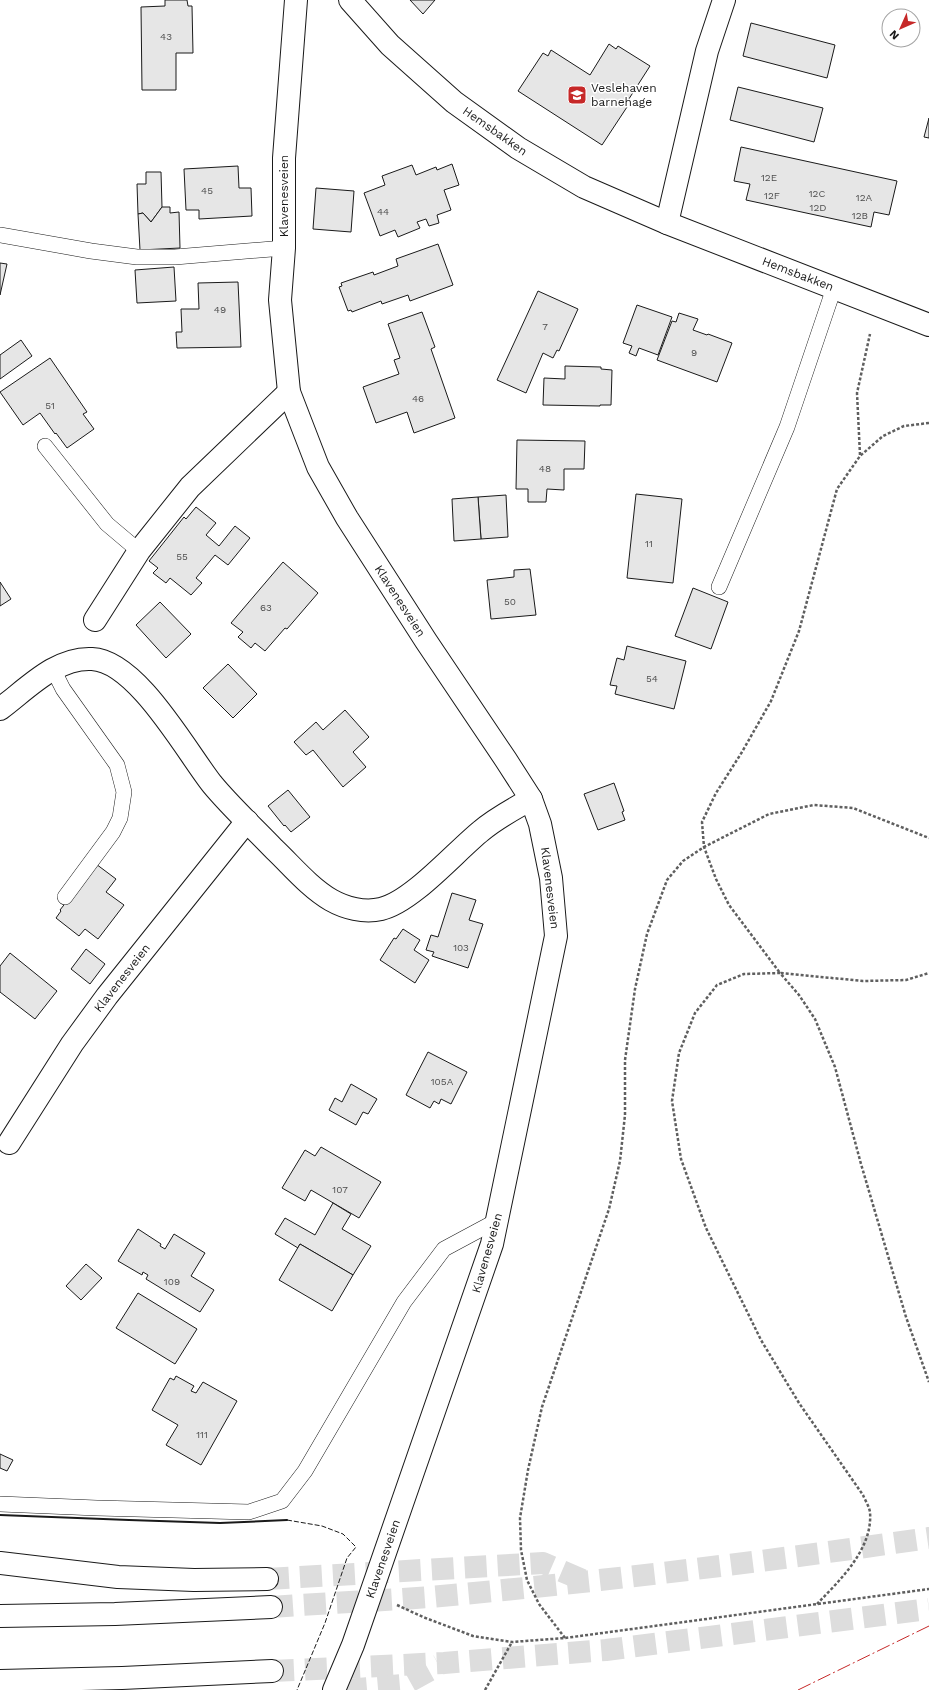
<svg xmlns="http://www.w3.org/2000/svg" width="929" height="1690" font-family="'Work Sans',sans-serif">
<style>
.building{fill:#e6e6e6;stroke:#1a1a1a}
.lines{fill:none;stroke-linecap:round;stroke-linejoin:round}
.highway-tunnel{stroke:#ddd;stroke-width:22;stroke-dasharray:22 11;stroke-linecap:butt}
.lane-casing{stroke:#1a1a1a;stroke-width:16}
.street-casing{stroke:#1a1a1a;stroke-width:24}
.highway-casing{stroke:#1a1a1a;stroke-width:24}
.path{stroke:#5f5f5f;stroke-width:2.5;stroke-dasharray:3 2;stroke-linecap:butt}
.lane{stroke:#fff;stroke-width:15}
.street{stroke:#fff;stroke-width:22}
.highway{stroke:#fff;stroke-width:22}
.fence{stroke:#1a1a1a;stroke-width:1;stroke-dasharray:5 2;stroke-linecap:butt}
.wall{stroke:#1a1a1a;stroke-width:2}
.power{stroke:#c62828;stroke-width:1;stroke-dasharray:14 3 2 3;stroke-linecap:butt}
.labels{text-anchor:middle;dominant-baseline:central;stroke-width:3;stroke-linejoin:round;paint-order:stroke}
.number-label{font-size:10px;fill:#4d4d4d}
.poi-label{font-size:12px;fill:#1a1a1a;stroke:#fff;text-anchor:start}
.street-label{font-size:12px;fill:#1a1a1a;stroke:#fff}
</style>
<rect width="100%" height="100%" fill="#fff"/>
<g class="building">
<polygon points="165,0 187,0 188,6 192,6 193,53 176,53 176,90 142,90 141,7 165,6"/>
<polygon points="410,0 435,0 423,14"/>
<polygon points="751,23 835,45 827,78 743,56"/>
<polygon points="609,44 616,49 618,46 650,66 625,105 627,107 602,145 518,91 543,53 548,56 551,50 590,75"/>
<polygon points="738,87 823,108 814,142 730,120"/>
<polygon points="929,118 929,138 924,137"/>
<polygon points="741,147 897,181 889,215 874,212 871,227 746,200 750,184 734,181"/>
<polygon points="452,164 459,185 444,190 451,210 437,215 439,223 429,226 426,219 417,222 420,228 398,237 395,230 380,236 364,193 385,185 382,176 412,165 416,175 436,167 437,170"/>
<polygon points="238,166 239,188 251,188 252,216 199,219 199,210 186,210 184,169"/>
<polygon points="146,172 161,172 162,207 151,222 143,213 138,214 137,184 146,184"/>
<polygon points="316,188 354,191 351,232 313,229"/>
<polygon points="162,207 170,207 170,213 179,212 180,248 140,250 138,214 143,213 151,222"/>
<polygon points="438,244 453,285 410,301 408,295 382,304 381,301 352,312 351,310 348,311 339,287 342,286 341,283 373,272 374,275 398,266 396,259"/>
<polygon points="0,263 7,264 0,295"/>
<polygon points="174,267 176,301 137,303 135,270"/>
<polygon points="238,282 241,347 177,348 176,332 182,332 181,309 199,309 198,283"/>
<polygon points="538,291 578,309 559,351 557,350 553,358 543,353 526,393 497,380"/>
<polygon points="637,305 672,317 658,355 639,348 636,356 629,353 632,346 623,343"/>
<polygon points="422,312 435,347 431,349 455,418 414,433 407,412 376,423 363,387 399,374 394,360 400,358 388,324"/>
<polygon points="679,313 698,319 693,330 707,335 708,334 732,343 717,382 657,360 672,321 676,322"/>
<polygon points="21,340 32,356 0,379 0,355"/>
<polygon points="50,358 87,412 83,414 94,429 67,448 56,433 55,434 40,413 23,425 0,392"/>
<polygon points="565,366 601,367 601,369 612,370 611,405 600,405 600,406 543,405 544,378 565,379"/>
<polygon points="517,440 585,441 584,469 564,469 564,490 547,489 546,502 528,502 528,489 516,489"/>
<polygon points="636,494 682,499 673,583 627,578"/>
<polygon points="506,495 508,537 481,539 478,497"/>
<polygon points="478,497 481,539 454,541 452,499"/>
<polygon points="196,507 216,523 206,535 219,546 235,526 250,538 228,565 215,555 196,578 202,583 191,595 170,578 166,583 153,573 158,568 149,561 184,517 186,519"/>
<polygon points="283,562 318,593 287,629 285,628 265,651 255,643 251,648 238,637 243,632 231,623"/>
<polygon points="530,569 536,615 491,619 487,580 514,577 514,570"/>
<polygon points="0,582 11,599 0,606"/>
<polygon points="693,588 728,602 711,649 675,636"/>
<polygon points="160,602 191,634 166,658 136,625"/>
<polygon points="627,646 686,661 674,709 615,694 617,686 610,685 617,658 624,660"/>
<polygon points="228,664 257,694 233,718 203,688"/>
<polygon points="345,710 369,737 353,752 366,767 343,787 313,750 306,755 294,742 316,722 323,730"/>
<polygon points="614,783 624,811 622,812 625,820 598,830 584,794"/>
<polygon points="288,790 310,817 291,832 285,825 284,826 268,806"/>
<polygon points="96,864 116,879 106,892 124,905 98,939 85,929 79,936 56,918 61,911 60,910"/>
<polygon points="452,893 476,900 469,920 483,924 468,968 432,956 434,952 426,950 431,935 438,937"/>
<polygon points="403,929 420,940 414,950 429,960 415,983 380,960 394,938 396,939"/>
<polygon points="86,949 105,964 90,984 71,969"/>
<polygon points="10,953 57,991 35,1019 0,992 0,966"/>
<polygon points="428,1052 467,1072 451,1104 441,1099 439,1104 434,1101 430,1108 406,1095"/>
<polygon points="351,1084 377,1099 368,1114 363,1112 356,1125 329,1110 335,1098 342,1102"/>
<polygon points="321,1147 381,1182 359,1218 311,1190 305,1201 282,1188 305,1150 315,1156"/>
<polygon points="333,1203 351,1214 342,1229 371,1246 353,1275 300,1244 298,1248 275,1234 285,1218 315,1235"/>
<polygon points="138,1229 161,1244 160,1246 165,1249 174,1234 205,1253 191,1276 214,1290 200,1312 146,1279 148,1275 143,1272 142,1275 118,1261"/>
<polygon points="300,1244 353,1275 332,1311 279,1280"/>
<polygon points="86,1264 102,1278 81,1300 66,1286"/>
<polygon points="138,1293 197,1329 175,1364 116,1328"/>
<polygon points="176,1376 194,1386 191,1391 196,1393 203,1382 237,1401 201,1465 166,1445 178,1425 152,1410 170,1378 174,1380"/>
<polygon points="0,1454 13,1460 7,1471 0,1468"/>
</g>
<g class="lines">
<g class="highway-tunnel">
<polyline points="267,1579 543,1563 585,1581"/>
<path d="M 271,1607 C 324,1603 377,1601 430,1597 C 597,1582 763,1562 929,1538"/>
<polyline points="272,1671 444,1663 606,1650 929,1609"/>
<polyline points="345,1690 403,1685 439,1665"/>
</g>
<defs>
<g id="lane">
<polyline points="0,235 91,251 137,257 175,257 284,248"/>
<polyline points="45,446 107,524 139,551"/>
<polyline points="719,587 787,427 834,288"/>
<polyline points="53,669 63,689 117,765 124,792 120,818 113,832 65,897"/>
<polyline points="0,1504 97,1508 249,1512 282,1501 305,1471 404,1302 444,1249 498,1220"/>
</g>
<g id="street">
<polyline points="296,0 284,158 284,248 280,300 289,392 318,467 347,518 426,641 506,760 531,799 540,824 551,878 556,936 492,1244 353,1645 334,1690"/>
<polyline points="350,0 390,45 454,102 518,148 584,187 667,223 929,325"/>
<polyline points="667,223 707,51 724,0"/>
<polyline points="95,620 139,551 190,487 289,392"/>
<path d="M 0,709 C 27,689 56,657 92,659 C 137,661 186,751 212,784 C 231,807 253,827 274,849 C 292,866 309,887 331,900 C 345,908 364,913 381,909 C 412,902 455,852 481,831 C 496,818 514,809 531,799"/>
<polyline points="9,1143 72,1044 107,996 247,821"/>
</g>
<g id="highway">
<polyline points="0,1563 118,1577 194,1580 267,1579"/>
<polyline points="0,1616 115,1614 271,1607"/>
<polyline points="0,1681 122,1678 272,1671"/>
</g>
</defs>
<use href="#lane" class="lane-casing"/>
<use href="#street" class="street-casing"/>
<use href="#highway" class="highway-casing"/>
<g class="path">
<polyline points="929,423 904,426 883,436 860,456 837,489 799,631 771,701 742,752 716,793 702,822 704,847 716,879 729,905 780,973 863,981 906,980 929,973"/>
<polyline points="860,455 857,393 870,334"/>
<path d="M 817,1604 C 840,1580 873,1549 870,1512 C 869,1506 865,1500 863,1495 L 799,1403 L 761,1340 L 706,1228 L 681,1159 L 672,1101 L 679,1053 L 695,1013 L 717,985 L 744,974 L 780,973 L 799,995 L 815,1019 L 835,1067 L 861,1164 L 906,1317 L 929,1382"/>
<polyline points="397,1605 423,1617 473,1636 512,1642 565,1638 929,1589"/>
<polyline points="565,1638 539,1604 527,1580 521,1550 520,1518 528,1470 542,1407 609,1209 620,1161 625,1115 625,1060 635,989 647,934 667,880 683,861 704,847 769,814 814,805 853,808 929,838"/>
<polyline points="485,1690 512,1642"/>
</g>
<use href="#lane" class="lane"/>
<use href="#street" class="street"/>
<use href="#highway" class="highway"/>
<polyline class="fence" points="287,1520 322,1526 343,1534 356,1547 347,1558 325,1623 297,1690"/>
<polyline class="wall" points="0,1515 129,1520 220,1523 287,1520"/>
<polyline class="power" points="798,1690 929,1626"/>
</g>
<defs>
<symbol id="school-square" viewBox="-11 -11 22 22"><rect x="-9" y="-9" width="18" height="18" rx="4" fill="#c62828" stroke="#fff"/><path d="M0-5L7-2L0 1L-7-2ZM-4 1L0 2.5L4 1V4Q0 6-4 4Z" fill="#fff"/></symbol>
</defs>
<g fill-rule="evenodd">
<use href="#school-square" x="566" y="84" width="22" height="22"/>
</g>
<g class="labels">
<g class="number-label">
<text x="166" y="36">43</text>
<text x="769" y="177">12E</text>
<text x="207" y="190">45</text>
<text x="817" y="193">12C</text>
<text x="772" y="195">12F</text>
<text x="864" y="197">12A</text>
<text x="818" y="207">12D</text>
<text x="383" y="211">44</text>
<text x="860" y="215">12B</text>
<text x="220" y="309">49</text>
<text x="545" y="326">7</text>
<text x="694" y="352">9</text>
<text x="418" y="398">46</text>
<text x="50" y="405">51</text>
<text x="545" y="468">48</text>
<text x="649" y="543">11</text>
<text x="182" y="556">55</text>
<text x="510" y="601">50</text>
<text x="266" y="607">63</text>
<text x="652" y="678">54</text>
<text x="461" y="947">103</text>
<text x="442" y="1081">105A</text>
<text x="340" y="1189">107</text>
<text x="172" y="1281">109</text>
<text x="202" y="1434">111</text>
</g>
<g class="poi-label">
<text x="591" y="88">Veslehaven<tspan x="591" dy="14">barnehage</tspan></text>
</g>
<g class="street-label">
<text transform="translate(495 131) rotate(35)">Hemsbakken</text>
<text transform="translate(284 196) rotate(-90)">Klavenesveien</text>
<text transform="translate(798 274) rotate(21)">Hemsbakken</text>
<text transform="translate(400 601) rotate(57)">Klavenesveien</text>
<text transform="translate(550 888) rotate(83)">Klavenesveien</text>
<text transform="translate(122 978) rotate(-52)">Klavenesveien</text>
<text transform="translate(487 1253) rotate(-74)">Klavenesveien</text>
<text transform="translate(383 1559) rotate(-71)">Klavenesveien</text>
</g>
</g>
<g transform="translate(901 28) rotate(225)"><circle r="19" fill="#ffffff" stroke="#a3a3a3"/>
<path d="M0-3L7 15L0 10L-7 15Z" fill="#c62828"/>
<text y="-6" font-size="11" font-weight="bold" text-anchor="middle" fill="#1a1a1a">N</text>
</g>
</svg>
